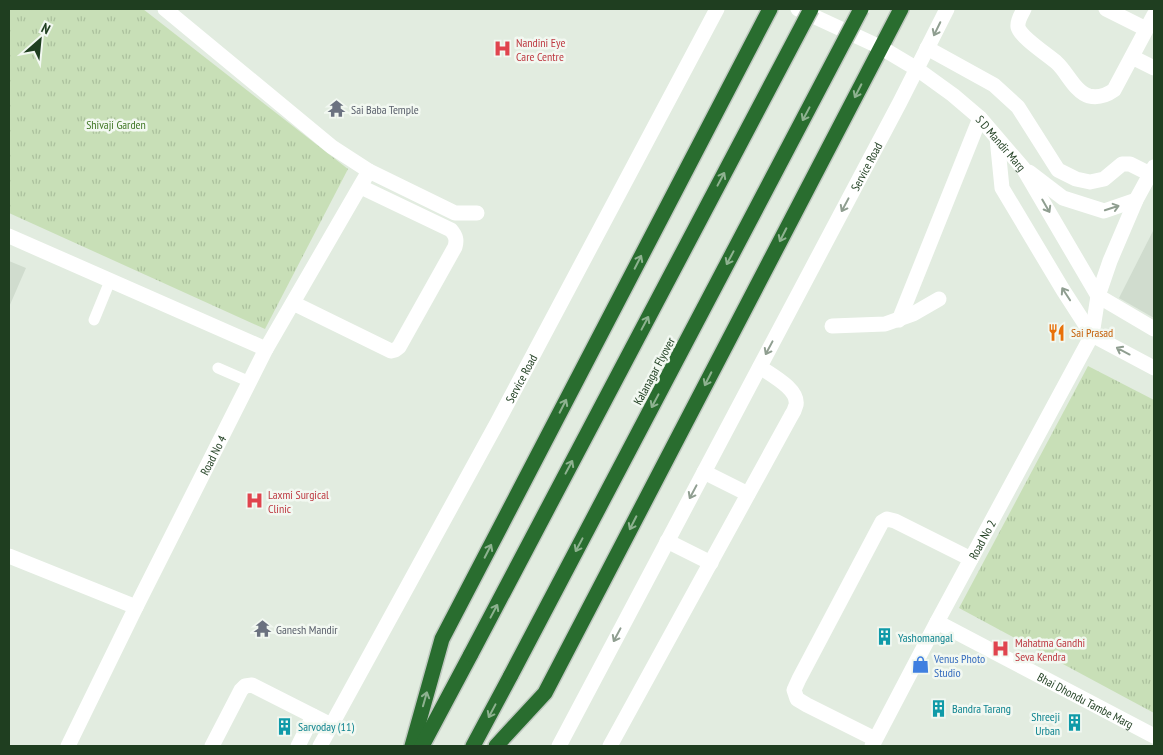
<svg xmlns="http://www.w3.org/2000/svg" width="1163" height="755" font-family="'PT Sans Narrow',sans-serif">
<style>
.built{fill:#d0dcce}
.grass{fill:url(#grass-tufts)}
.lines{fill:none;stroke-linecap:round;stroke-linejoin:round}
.motorway-casing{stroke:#c0c9c1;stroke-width:18}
.service{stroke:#fff;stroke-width:11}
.minor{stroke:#fff;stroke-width:15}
.tertiary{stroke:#fff;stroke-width:15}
.motorway{stroke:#296d2f;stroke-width:15}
.motorway-bridge-casing{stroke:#c0c9c1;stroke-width:18;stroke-linecap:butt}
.motorway-bridge{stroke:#296d2f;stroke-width:15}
.oneway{stroke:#8f9e90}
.oneway2{stroke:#8eb290}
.labels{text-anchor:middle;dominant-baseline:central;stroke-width:5;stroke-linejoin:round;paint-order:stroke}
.health-label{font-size:12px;fill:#be3a42;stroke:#f2f8f1;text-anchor:start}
.worship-label{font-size:12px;fill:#5b616d;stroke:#f2f8f1;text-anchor:start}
.park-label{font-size:12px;fill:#407826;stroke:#f2f8f1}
.street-label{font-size:12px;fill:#1f3e20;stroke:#f2f8f1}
.food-label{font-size:12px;fill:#c56008;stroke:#f2f8f1;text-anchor:start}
.culture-label{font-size:12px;fill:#0d838f;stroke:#f2f8f1;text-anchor:start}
.shop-label{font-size:12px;fill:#366cbe;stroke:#f2f8f1;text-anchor:start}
</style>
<defs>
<pattern id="grass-tufts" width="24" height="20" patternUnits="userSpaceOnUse" patternTransform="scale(1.25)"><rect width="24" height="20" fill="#c8dfb7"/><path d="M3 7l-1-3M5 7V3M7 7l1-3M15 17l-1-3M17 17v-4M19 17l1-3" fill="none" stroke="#abc09d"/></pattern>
</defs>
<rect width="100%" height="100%" fill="#e2ece0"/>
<g class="built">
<polygon points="1154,229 1154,318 1119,298"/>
<polygon points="9,261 26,268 9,307"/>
</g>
<g class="grass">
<polygon points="9,9 143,9 348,169 265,329 9,213"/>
<polygon points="1088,366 1154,400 1154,713 959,608"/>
</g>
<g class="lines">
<defs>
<g id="motorway">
<polyline points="412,746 442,639 770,9"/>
<polyline points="422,746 471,654"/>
<polyline points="473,746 511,675"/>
<polyline points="496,746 545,693 901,9"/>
</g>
</defs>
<use href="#motorway" class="motorway-casing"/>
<g class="service">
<polyline points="94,320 110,281"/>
<polyline points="218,368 250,382"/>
</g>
<g class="minor">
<polyline points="165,9 332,147 369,171 455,213 477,213"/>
<path d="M 1024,9 C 1022,14 1017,20 1018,27 C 1020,37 1048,55 1057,63 C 1067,72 1075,92 1089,96 C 1098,98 1107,95 1114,90 L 1154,15"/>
<polyline points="1106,9 1146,29"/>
<polyline points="927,48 994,85 1018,107 1058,170 1076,179 1090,182 1104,179 1122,164 1130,164 1150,174"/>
<polyline points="1132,57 1154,68"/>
<polyline points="9,236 266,349"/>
<path d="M 293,303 L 391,351 L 395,350 L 399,347 L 455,247 C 457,240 456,236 451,230 L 361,187"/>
<polyline points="899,320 980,118"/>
<polyline points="832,326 885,324 913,314 939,299"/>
<polyline points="704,472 748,494"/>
<polyline points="667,541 711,563"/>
<polyline points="9,556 136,607"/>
<path id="s1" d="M 937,622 L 1154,736"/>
<polyline points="875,739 807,705 797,699 794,690 799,679 882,522 887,519 895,521 971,559"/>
<path id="s2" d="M 68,746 L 136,607 L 266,349 L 369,171"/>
<polyline points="212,746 241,690 245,686 252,685 331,725"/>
<polyline points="298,746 313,716"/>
<path id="s3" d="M 320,746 L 497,423 L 717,9"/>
<path d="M 610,746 L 791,416 C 793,413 795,409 796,405 C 799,389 771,375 760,367"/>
</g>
<g class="tertiary">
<path id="s4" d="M 798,9 L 880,47 L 917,69 L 953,95 L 980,118 L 1023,168 L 1098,296 L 1154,329"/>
<polyline points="997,138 1002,188 1063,290 1092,335 1154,368"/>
<polyline points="1029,172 1063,198 1104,211 1136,200"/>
<path id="s5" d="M 559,746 L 900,102 L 947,9"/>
<path id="s6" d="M 872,746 L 937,622 L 1092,335 L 1098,296 L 1110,261 L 1136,200 L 1154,167"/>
</g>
<use href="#motorway" class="motorway"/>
<defs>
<g id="motorway-bridge">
<polyline points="471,654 811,9"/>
<polyline points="511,675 861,9"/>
</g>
</defs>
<use href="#motorway-bridge" class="motorway-bridge-casing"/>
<use href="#motorway-bridge" class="motorway-bridge"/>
</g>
<defs><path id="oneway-shaft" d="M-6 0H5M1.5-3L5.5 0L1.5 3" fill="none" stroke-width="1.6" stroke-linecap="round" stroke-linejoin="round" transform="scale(1.25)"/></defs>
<g class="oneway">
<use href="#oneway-shaft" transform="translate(937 29) rotate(116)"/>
<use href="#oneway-shaft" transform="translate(845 205) rotate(118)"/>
<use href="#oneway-shaft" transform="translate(1046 206) rotate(60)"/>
<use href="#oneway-shaft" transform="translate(1112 208) rotate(-18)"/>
<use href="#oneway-shaft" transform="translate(1066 294) rotate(-123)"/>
<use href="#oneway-shaft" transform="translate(769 348) rotate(118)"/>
<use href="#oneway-shaft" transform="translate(1123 351) rotate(-152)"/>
<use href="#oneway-shaft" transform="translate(693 492) rotate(118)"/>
<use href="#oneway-shaft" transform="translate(617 635) rotate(118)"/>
</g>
<g class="oneway2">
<use href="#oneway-shaft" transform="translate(858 91) rotate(117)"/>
<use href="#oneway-shaft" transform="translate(806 114) rotate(118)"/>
<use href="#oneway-shaft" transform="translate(721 179) rotate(-62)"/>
<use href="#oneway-shaft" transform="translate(783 235) rotate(117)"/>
<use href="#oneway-shaft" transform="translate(730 258) rotate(118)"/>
<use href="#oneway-shaft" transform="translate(638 262) rotate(-63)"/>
<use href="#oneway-shaft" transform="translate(645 323) rotate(-62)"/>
<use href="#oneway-shaft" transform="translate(708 379) rotate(117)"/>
<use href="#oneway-shaft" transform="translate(655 401) rotate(118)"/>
<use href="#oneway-shaft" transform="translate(563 406) rotate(-63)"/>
<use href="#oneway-shaft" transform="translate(569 467) rotate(-62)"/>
<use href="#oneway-shaft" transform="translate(633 523) rotate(117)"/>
<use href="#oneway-shaft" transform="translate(579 545) rotate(118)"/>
<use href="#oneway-shaft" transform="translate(488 551) rotate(-63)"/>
<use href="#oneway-shaft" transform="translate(494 611) rotate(-62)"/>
<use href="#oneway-shaft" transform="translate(425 699) rotate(-74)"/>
<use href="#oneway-shaft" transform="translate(492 711) rotate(118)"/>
</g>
<defs>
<symbol id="hospital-bare" viewBox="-9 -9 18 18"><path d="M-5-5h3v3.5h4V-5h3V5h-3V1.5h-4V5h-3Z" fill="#e0444e" stroke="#f2f8f1" stroke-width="2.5" paint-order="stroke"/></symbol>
<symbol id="temple-bare" viewBox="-9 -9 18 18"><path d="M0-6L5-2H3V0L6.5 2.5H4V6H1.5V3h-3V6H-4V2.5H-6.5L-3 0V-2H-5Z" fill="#6b7280" stroke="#f2f8f1" stroke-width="2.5" paint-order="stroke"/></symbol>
<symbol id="restaurant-bare" viewBox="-9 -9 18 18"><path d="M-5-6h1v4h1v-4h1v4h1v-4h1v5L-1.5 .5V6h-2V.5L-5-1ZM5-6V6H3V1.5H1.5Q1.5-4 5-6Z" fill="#e8710a" stroke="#f2f8f1" stroke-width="2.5" paint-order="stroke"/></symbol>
<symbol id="building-bare" viewBox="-9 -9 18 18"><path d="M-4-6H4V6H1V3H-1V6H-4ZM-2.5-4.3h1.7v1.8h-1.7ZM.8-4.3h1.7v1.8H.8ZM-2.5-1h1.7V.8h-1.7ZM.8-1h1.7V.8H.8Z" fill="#0f9aa8" stroke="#f2f8f1" stroke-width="2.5" paint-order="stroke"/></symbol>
<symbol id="shop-bare" viewBox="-9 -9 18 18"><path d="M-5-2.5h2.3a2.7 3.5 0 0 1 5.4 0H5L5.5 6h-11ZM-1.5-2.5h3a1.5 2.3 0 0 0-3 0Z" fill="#3f7fe0" stroke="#f2f8f1" stroke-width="2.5" paint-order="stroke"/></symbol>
</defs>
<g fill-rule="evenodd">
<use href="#hospital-bare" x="490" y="36" width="25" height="25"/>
<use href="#temple-bare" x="324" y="96" width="25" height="25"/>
<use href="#restaurant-bare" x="1044" y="320" width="25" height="25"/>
<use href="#hospital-bare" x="242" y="488" width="25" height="25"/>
<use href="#temple-bare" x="250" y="616" width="25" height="25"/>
<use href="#building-bare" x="872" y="624" width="25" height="25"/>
<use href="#hospital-bare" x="988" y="636" width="25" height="25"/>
<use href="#shop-bare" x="908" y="652" width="25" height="25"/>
<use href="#building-bare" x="926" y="696" width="25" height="25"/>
<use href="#building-bare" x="1062" y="710" width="25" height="25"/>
<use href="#building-bare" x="272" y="714" width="25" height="25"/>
</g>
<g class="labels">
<g class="health-label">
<text x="516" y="42">Nandini Eye<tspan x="516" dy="14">Care Centre</tspan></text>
<text x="268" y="494">Laxmi Surgical<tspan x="268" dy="14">Clinic</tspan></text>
<text x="1015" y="642">Mahatma Gandhi<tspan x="1015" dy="14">Seva Kendra</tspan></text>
</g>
<g class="worship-label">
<text x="351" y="109">Sai Baba Temple</text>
<text x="276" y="629">Ganesh Mandir</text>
</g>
<g class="park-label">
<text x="116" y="124">Shivaji Garden</text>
</g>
<g class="street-label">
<text stroke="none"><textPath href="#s4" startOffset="246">S D Mandir Marg</textPath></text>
<text stroke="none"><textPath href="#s5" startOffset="656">Service Road</textPath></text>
<text transform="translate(654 371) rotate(-62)">Kalanagar Flyover</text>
<text stroke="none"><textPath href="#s3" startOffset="419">Service Road</textPath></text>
<text stroke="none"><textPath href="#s2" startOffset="325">Road No 4</textPath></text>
<text stroke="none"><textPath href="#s6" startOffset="234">Road No 2</textPath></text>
<text stroke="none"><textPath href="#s1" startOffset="168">Bhai Dhondu Tambe Marg</textPath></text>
</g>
<g class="food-label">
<text x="1071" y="332">Sai Prasad</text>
</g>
<g class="culture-label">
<text x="898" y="637">Yashomangal</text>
<text x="952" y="708">Bandra Tarang</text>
<text x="1060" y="716" text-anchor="end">Shreeji<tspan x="1060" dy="14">Urban</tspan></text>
<text x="298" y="726">Sarvoday (11)</text>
</g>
<g class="shop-label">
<text x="934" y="658">Venus Photo<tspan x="934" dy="14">Studio</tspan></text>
</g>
</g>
<rect width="1163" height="755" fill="none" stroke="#1f3e20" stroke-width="20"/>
<g transform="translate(40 40) rotate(27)" stroke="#f2f8f1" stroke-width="4" paint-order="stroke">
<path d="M0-4L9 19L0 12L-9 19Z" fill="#1f3e20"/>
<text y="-8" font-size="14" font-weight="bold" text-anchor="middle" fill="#1f3e20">N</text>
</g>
</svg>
